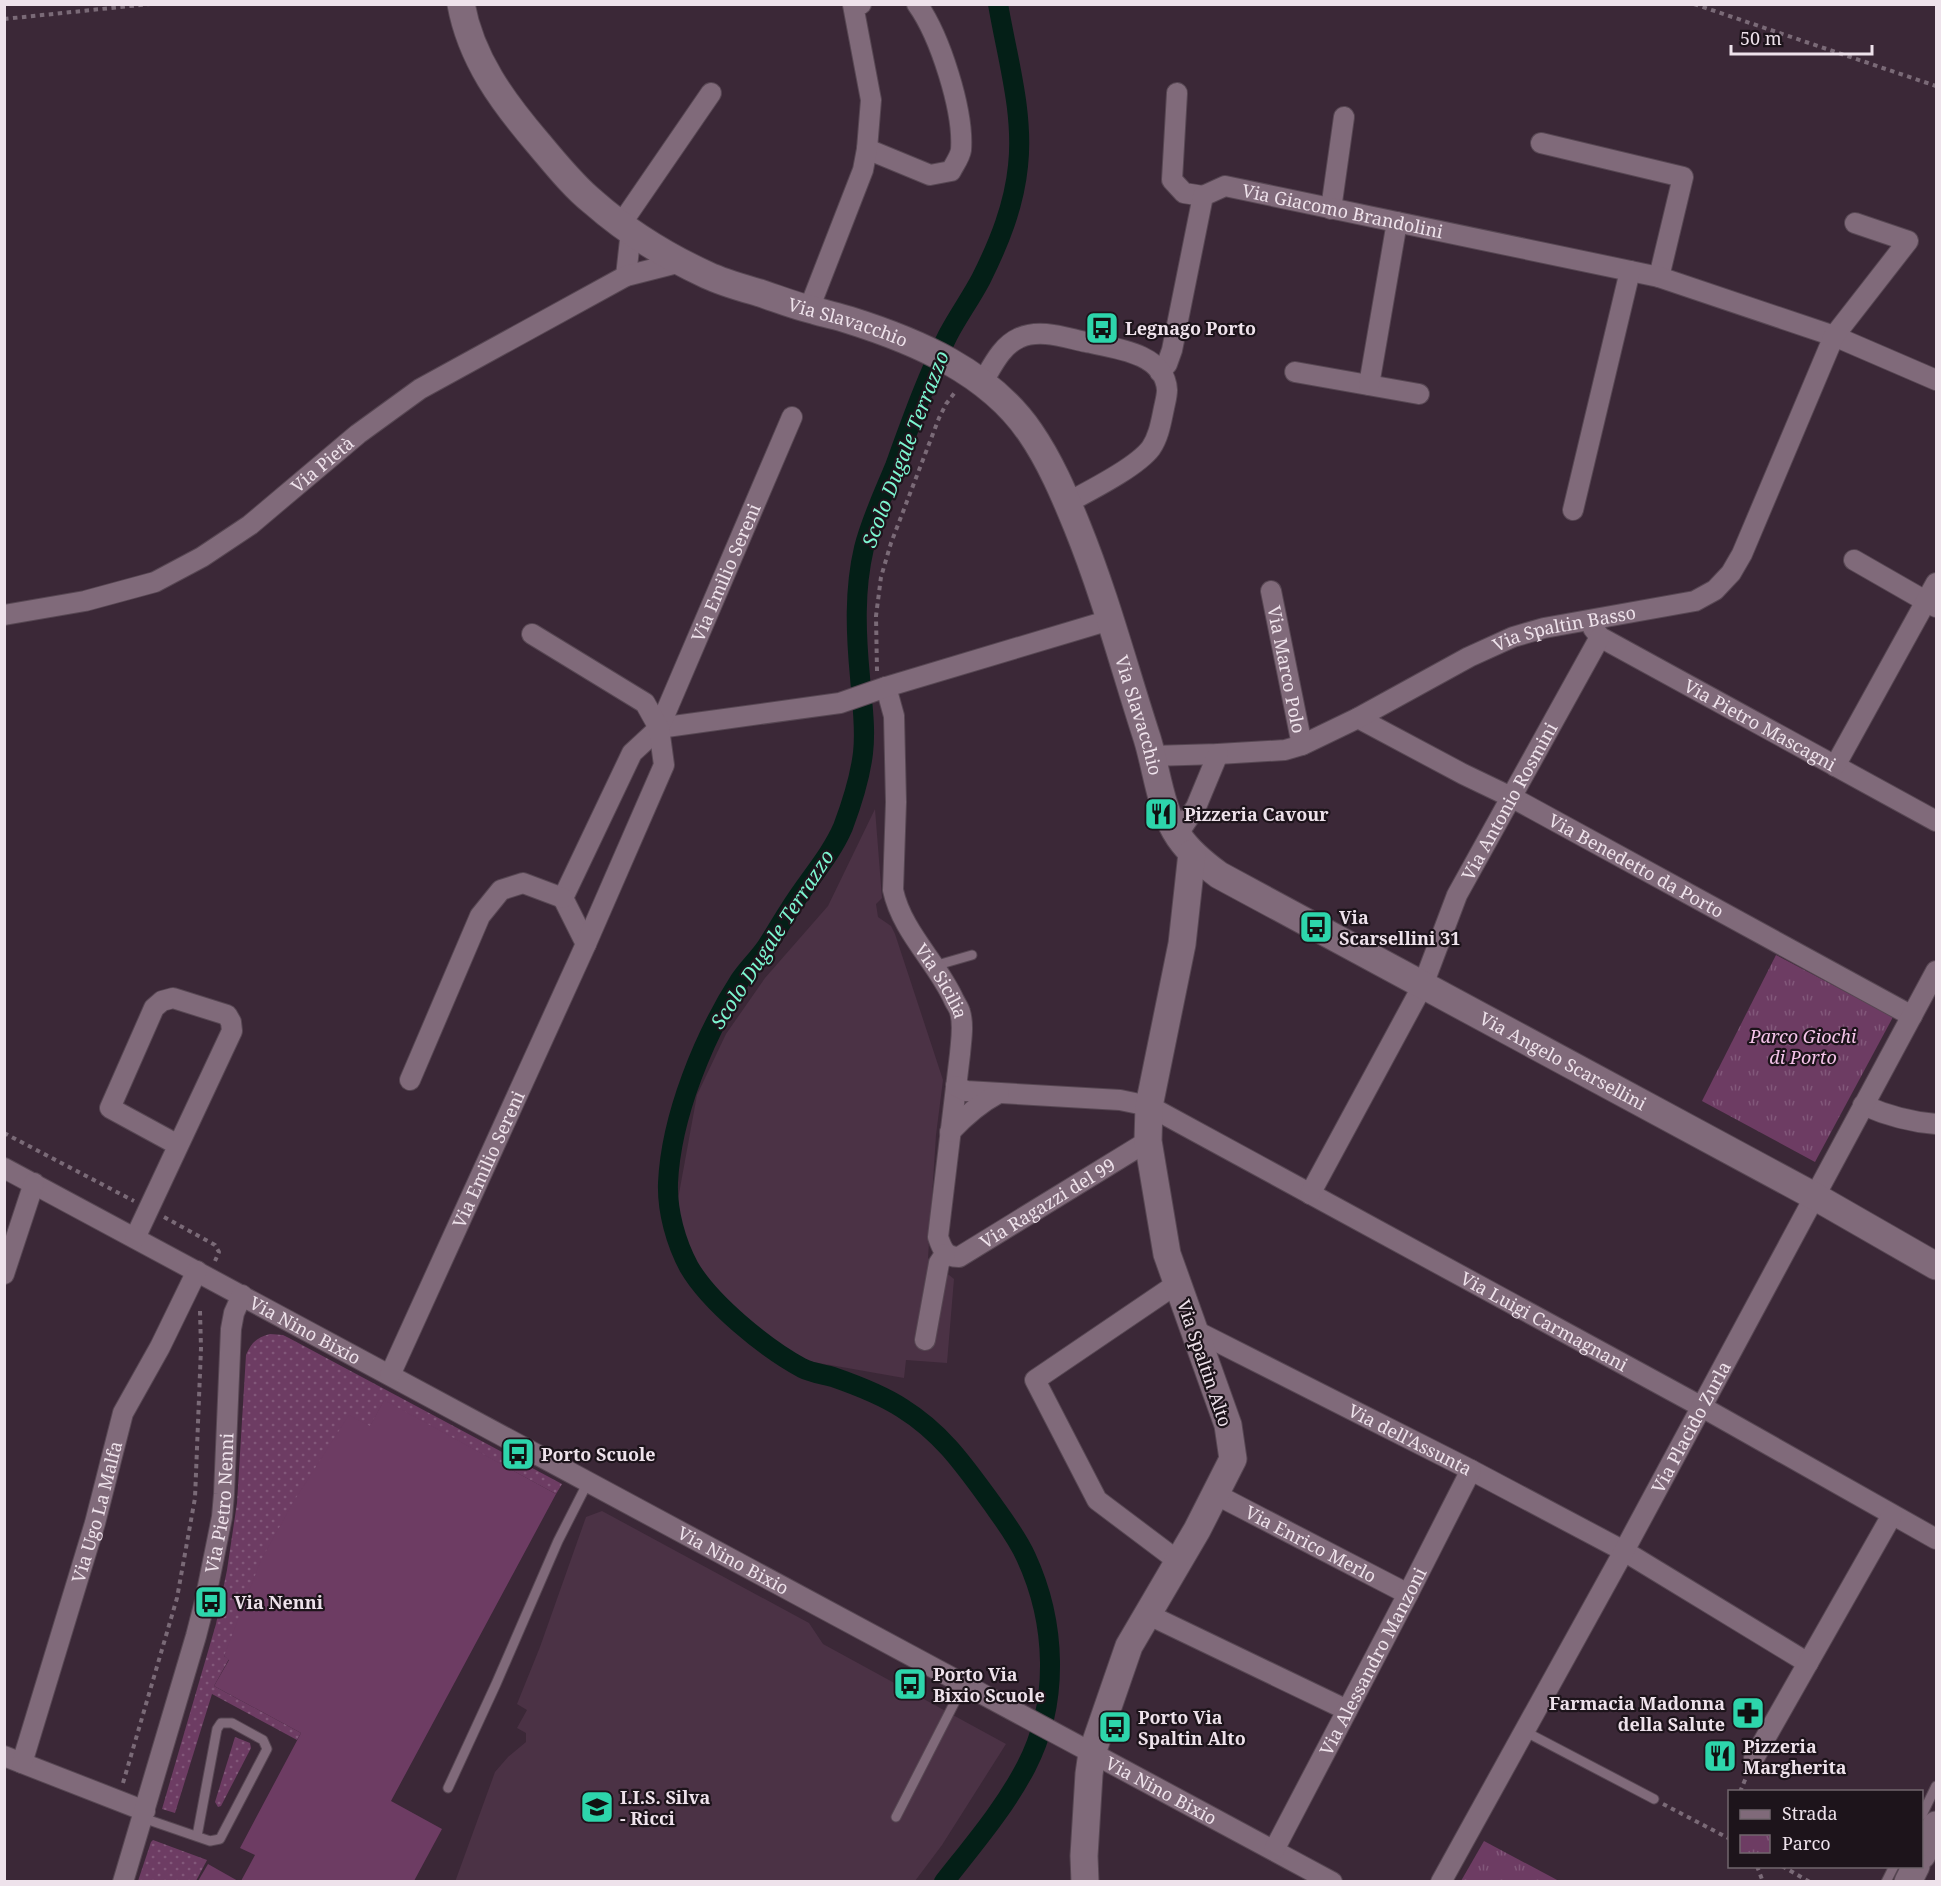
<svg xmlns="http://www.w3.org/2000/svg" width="1941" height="1886" font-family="'Noto Serif',serif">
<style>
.built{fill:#4b3245}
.grass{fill:url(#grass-dots)}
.park{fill:url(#park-tufts)}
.pitch{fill:#6d3c63}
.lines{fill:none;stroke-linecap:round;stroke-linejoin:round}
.canal{stroke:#041f17;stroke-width:20}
.lane-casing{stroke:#574753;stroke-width:11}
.street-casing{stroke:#574753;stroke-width:22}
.secondary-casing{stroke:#574753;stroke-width:29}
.path{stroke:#7a6a77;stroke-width:4;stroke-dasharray:4.5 4.5;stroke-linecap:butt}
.lane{stroke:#806a7a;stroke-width:9}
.street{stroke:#806a7a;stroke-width:20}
.secondary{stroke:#806a7a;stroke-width:27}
.labels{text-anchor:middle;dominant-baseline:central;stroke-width:4.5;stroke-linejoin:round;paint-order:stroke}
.street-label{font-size:18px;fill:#eee2eb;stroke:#1d141b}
.poi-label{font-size:18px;font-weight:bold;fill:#eee2eb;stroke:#1d141b;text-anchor:start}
.park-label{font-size:18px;font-style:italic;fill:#f5c4ea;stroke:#1d141b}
.water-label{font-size:20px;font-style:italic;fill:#7cf5d0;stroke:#1d141b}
</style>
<defs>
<pattern id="grass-dots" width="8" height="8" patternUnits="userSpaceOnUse" patternTransform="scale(1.5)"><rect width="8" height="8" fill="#6d3c63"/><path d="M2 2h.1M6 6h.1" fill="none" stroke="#82587a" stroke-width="1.8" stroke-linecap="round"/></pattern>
<pattern id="park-tufts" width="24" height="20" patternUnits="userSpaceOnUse" patternTransform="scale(1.5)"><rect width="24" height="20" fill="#6d3c63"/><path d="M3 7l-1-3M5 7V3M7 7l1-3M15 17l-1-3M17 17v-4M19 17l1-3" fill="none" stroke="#82587a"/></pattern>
</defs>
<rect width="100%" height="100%" fill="#3b2837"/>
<g class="built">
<polygon points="875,809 882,898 876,904 878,917 891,926 895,934 943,1080 936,1135 928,1258 954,1279 947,1363 906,1360 904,1378 802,1360 781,1354 753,1338 732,1320 710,1294 685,1257 678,1234 678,1199 697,1095 726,1034 765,978 828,906"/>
<polygon points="602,1511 809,1623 823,1644 1006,1744 942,1845 915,1881 455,1882 495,1772 508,1757 526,1742 526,1733 517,1728 527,1710 517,1704 540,1647 586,1517"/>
</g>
<g class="grass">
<path d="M 270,1334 L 283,1335 L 289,1338 L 562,1484 L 556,1494 L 384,1401 L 370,1427 L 224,1656 L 229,1659 L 214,1686 L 301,1733 L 297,1740 L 212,1694 L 175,1813 L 162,1809 L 216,1624 L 227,1570 L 237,1503 L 246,1355 C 251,1343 257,1337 270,1334 Z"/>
<polygon points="235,1737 250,1743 251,1748 221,1806 218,1807 215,1802"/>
<polygon points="153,1840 207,1860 196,1881 138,1881 151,1842"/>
</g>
<g class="park">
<polygon points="1776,955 1893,1017 1815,1162 1702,1101"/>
<polygon points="1484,1841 1559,1881 1461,1881"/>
</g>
<g class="pitch">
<polygon points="384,1400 556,1494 391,1801 442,1829 414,1881 241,1881 255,1855 240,1848 301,1733 214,1686 229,1660 224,1656 261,1560 294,1501 349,1415 370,1426"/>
<polygon points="208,1864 238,1881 198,1881"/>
</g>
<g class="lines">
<path class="canal" d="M 944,1882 C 973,1845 1004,1809 1026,1767 C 1060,1702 1056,1622 1026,1557 C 1017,1537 1003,1519 991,1502 C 964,1465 942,1433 902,1408 C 882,1395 856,1385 833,1377 C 822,1374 812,1373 802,1368 C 765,1348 710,1303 689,1267 C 676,1243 667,1211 668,1183 C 671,1116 704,1036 740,980 C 748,968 759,958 767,946 C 775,934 782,921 790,909 C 807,881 830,857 843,827 C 852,803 860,778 863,753 C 866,728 862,703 860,677 C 856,634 854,590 864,548 C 871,520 884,493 895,466 C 911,422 927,377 948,335 C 958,316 971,298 981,279 C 999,243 1014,206 1018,166 C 1024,113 1007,57 998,4"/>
<defs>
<g id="lane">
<polyline points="934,966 972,955"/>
<polyline points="1524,1731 1654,1799"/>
<polyline points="448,1788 496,1684 558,1541 588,1482"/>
<polyline points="1922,1815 1936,1786"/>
<polyline points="896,1817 964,1684"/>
<polyline points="143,1818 210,1841 220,1839 267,1749 263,1740 232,1723 221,1723 217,1729 197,1836"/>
<polyline points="1886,1882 1894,1866"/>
</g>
<g id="street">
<polyline points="1177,93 1172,180 1184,193 1203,196"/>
<polyline points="1541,143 1683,177 1659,277"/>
<path d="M 867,149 L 930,175 L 951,171 C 954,165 960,157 961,150 C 964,111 940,36 917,4"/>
<polyline points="1331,209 1344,117"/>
<polyline points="621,224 711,93"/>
<polyline points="626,276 631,231"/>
<polyline points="809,309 863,170 867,149 871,100 853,5 861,4"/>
<path id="s1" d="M 1160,372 L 1167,364 L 1172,350 L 1203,196 L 1225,186 L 1659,277 L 1834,336 L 1936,380"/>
<polyline points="1295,372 1419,394"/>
<path d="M 982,383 C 992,367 1001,346 1019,338 C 1040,328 1066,338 1086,342 C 1114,348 1165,353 1167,390 C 1167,396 1165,403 1164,408 C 1161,422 1159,436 1151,448 C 1137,467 1089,491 1067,503"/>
<polyline points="1369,385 1397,222"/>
<polyline points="1573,510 1630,271"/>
<polyline points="1854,560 1936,607"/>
<path id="s2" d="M 1271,591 L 1302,745"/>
<path id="s3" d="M 4,615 L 85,601 L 155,582 L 202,557 L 250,525 L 358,434 L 420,389 L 626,276 L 681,262"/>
<path id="s4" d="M 1593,628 L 1600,637 L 1936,821"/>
<path id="s5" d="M 886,687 L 894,716 L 896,802 L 893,890 C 902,932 937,962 954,1000 C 956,1004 959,1008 960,1012 C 964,1025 961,1041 960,1054 L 938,1237 C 942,1249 945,1257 959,1257 L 1148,1141"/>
<path id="s6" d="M 1358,718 L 1463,774 L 1513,798 L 1912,1016"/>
<polyline points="659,728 840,703 886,687 1110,620"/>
<path id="s7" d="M 1152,756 L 1218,754 L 1285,750 L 1302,745 L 1358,718 L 1469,657 L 1513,637 L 1544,628 L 1695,601 L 1715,590 L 1731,573 L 1742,554 L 1834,336 L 1908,241 L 1855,223"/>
<polyline points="1835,766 1936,583"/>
<polyline points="1177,835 1196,807 1218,754"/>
<path id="s8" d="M 586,944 L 563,898 L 632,753 L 659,728 L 792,417"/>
<polyline points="410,1080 480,916 501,890 523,883 563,898"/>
<path id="s9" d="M 956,1086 L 966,1091 L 1120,1100 L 1149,1106 L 1702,1407 L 1936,1539"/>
<path d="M 1863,1105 C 1888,1116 1910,1122 1936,1124"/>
<path d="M 950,1132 C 965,1116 980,1103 999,1093"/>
<path id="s10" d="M 4,1168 L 1332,1882"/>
<path id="s11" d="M 1310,1194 L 1423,985 L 1457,895 L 1600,637"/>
<polyline points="135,1238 232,1031 231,1022 227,1015 173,998 162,1001 154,1008 110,1108 178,1145"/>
<polyline points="4,1274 34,1183"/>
<path id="s12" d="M 1196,1331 L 1471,1470 L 1624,1551 L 1808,1663"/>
<polyline points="925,1340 939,1263 945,1254"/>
<path id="s13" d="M 390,1375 L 586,944 L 664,765 L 659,728 L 645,703 L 532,634"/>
<path id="s14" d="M 1215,1494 L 1408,1594"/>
<polyline points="1178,1561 1097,1500 1035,1380 1178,1283"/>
<polyline points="1147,1614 1347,1710"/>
<polyline points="4,1756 145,1811"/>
<polyline points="1754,1758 1892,1515"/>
<path id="s15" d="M 22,1763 L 95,1523 L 123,1413 L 160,1347 L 197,1271"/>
<path id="s16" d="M 1274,1850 L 1408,1594 L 1471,1470"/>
<path id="s17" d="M 123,1882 L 196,1636 L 205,1601 L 222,1517 L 224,1494 L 231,1329 L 234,1313 L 242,1295"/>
<path id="s18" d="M 1441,1882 L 1624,1551 L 1936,971"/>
</g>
<g id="secondary">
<path id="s19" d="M 461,4 C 471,59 503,102 538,143 C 555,163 573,186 593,202 C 627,232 666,256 707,275 C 724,283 743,288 760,293 C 778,299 795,306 813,310 C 825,314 837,316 849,320 C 916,341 989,372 1030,432 C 1050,461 1064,494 1077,526 C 1105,595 1124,667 1147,738 C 1157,770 1160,809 1179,837 C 1190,853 1204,864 1219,875 L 1814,1196 L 1936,1266"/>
<polyline points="1922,1855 1936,1825"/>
<polyline points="1085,1882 1084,1856 1089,1774 1092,1753 1129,1646 1197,1530 1233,1459 1228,1425 1167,1254 1148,1141 1149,1106 1182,944 1192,853"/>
<polyline points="1908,1882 1916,1866"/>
</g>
</defs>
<use href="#lane" class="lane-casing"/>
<use href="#street" class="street-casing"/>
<use href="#secondary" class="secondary-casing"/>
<g class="path">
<polyline points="1694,4 1936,86"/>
<polyline points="4,19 150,4"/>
<polyline points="877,671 876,616 881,577 891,543 939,418 946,404 956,391"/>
<polyline points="4,1133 134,1201"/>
<polyline points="164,1217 215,1245 219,1252 215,1261"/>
<polyline points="123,1783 177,1598 195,1498 201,1348 200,1311"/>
<polyline points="1740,1792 1747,1775"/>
<polyline points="1663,1804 1730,1839"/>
<polyline points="1757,1866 1763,1882"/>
<polyline points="1782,1866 1810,1882"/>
</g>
<use href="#lane" class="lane"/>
<use href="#street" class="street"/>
<use href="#secondary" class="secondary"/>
</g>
<defs>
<symbol id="bus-square" viewBox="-11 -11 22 22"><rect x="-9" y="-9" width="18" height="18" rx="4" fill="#2dd5ab" stroke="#1d141b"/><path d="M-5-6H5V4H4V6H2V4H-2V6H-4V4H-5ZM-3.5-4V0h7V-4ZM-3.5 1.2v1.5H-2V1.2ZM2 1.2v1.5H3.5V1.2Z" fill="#111"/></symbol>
<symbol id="restaurant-square" viewBox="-11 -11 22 22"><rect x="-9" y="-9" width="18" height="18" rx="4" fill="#2dd5ab" stroke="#1d141b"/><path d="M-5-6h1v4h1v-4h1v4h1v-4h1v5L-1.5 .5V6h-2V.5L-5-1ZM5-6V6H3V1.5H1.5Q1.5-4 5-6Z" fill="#111"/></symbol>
<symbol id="pharmacy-square" viewBox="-11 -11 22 22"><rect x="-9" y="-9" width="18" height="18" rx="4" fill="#2dd5ab" stroke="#1d141b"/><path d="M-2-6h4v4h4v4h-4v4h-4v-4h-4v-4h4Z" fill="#111"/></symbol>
<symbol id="school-square" viewBox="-11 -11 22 22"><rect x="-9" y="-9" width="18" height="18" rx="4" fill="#2dd5ab" stroke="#1d141b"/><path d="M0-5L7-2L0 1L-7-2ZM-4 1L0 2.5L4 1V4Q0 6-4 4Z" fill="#111"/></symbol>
</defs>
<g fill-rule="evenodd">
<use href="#bus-square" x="1083" y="309" width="38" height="38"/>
<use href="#restaurant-square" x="1142" y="795" width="38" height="38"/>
<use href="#bus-square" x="1297" y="908" width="38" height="38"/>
<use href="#bus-square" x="499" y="1435" width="38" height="38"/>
<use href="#bus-square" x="192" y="1583" width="38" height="38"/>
<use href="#bus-square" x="891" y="1665" width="38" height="38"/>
<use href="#pharmacy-square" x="1729" y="1694" width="38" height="38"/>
<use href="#bus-square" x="1096" y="1708" width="38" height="38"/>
<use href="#restaurant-square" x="1701" y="1737" width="38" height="38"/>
<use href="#school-square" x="578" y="1788" width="38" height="38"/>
</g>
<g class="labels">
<g class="street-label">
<text stroke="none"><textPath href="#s1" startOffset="327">Via Giacomo Brandolini</textPath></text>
<text stroke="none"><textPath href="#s19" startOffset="526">Via Slavacchio</textPath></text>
<text stroke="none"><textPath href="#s3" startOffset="360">Via Pietà</textPath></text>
<text stroke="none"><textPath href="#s8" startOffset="418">Via Emilio Sereni</textPath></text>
<text stroke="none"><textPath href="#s7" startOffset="440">Via Spaltin Basso</textPath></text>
<text stroke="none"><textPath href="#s2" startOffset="80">Via Marco Polo</textPath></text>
<text stroke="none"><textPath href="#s19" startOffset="1048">Via Slavacchio</textPath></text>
<text stroke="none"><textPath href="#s4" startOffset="194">Via Pietro Mascagni</textPath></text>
<text stroke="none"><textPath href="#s11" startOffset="441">Via Antonio Rosmini</textPath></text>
<text stroke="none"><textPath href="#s6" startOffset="315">Via Benedetto da Porto</textPath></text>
<text stroke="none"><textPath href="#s5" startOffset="308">Via Sicilia</textPath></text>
<text stroke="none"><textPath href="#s19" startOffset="1623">Via Angelo Scarsellini</textPath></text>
<text stroke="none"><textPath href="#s13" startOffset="237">Via Emilio Sereni</textPath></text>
<text stroke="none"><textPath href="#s5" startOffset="706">Via Ragazzi del 99</textPath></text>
<text stroke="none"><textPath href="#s9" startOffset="645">Via Luigi Carmagnani</textPath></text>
<text stroke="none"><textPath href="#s10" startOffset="342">Via Nino Bixio</textPath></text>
<text transform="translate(1205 1363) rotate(71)">Via Spaltin Alto</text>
<text stroke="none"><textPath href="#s18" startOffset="519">Via Placido Zurla</textPath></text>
<text stroke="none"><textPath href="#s12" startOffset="240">Via dell'Assunta</textPath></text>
<text stroke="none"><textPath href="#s17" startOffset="392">Via Pietro Nenni</textPath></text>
<text stroke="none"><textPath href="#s15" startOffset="262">Via Ugo La Malfa</textPath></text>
<text stroke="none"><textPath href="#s14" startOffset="108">Via Enrico Merlo</textPath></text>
<text stroke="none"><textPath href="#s10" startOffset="828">Via Nino Bixio</textPath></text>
<text stroke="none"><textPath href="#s16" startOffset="213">Via Alessandro Manzoni</textPath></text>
<text stroke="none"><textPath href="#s10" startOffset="1314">Via Nino Bixio</textPath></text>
</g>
<g class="poi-label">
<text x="1125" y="328">Legnago Porto</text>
<text x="1184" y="814">Pizzeria Cavour</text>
<text x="1339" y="917">Via<tspan x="1339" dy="21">Scarsellini 31</tspan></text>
<text x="541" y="1454">Porto Scuole</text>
<text x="234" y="1602">Via Nenni</text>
<text x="933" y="1674">Porto Via<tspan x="933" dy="21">Bixio Scuole</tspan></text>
<text x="1725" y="1703" text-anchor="end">Farmacia Madonna<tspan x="1725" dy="21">della Salute</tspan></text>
<text x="1138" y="1717">Porto Via<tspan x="1138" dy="21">Spaltin Alto</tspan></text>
<text x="1743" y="1746">Pizzeria<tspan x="1743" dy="21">Margherita</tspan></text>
<text x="620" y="1797">I.I.S. Silva<tspan x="620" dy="21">- Ricci</tspan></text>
</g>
<g class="park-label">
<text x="1803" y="1036">Parco Giochi<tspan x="1803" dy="21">di Porto</tspan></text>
</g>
<g class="water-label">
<text transform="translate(905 449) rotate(-69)">Scolo Dugale Terrazzo</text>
<text transform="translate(772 939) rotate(-57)">Scolo Dugale Terrazzo</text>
</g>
</g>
<rect width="1941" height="1886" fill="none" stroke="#eee2eb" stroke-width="12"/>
<rect x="1728" y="1790" width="195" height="78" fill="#1d141b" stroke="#71666e" stroke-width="1.5"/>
<rect x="1740" y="1810" width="30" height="9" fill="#806a7a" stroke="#71666e" stroke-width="1.5"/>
<text x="1782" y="1820" font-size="18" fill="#eee2eb">Strada</text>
<rect x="1740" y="1835" width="30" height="18" fill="url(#park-tufts)" stroke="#71666e" stroke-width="1.5"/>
<text x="1782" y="1850" font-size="18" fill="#eee2eb">Parco</text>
<path d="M1731 45v9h141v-9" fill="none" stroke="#eee2eb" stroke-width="3"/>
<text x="1740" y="45" font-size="18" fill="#eee2eb" stroke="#1d141b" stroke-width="4.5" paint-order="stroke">50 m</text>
</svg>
